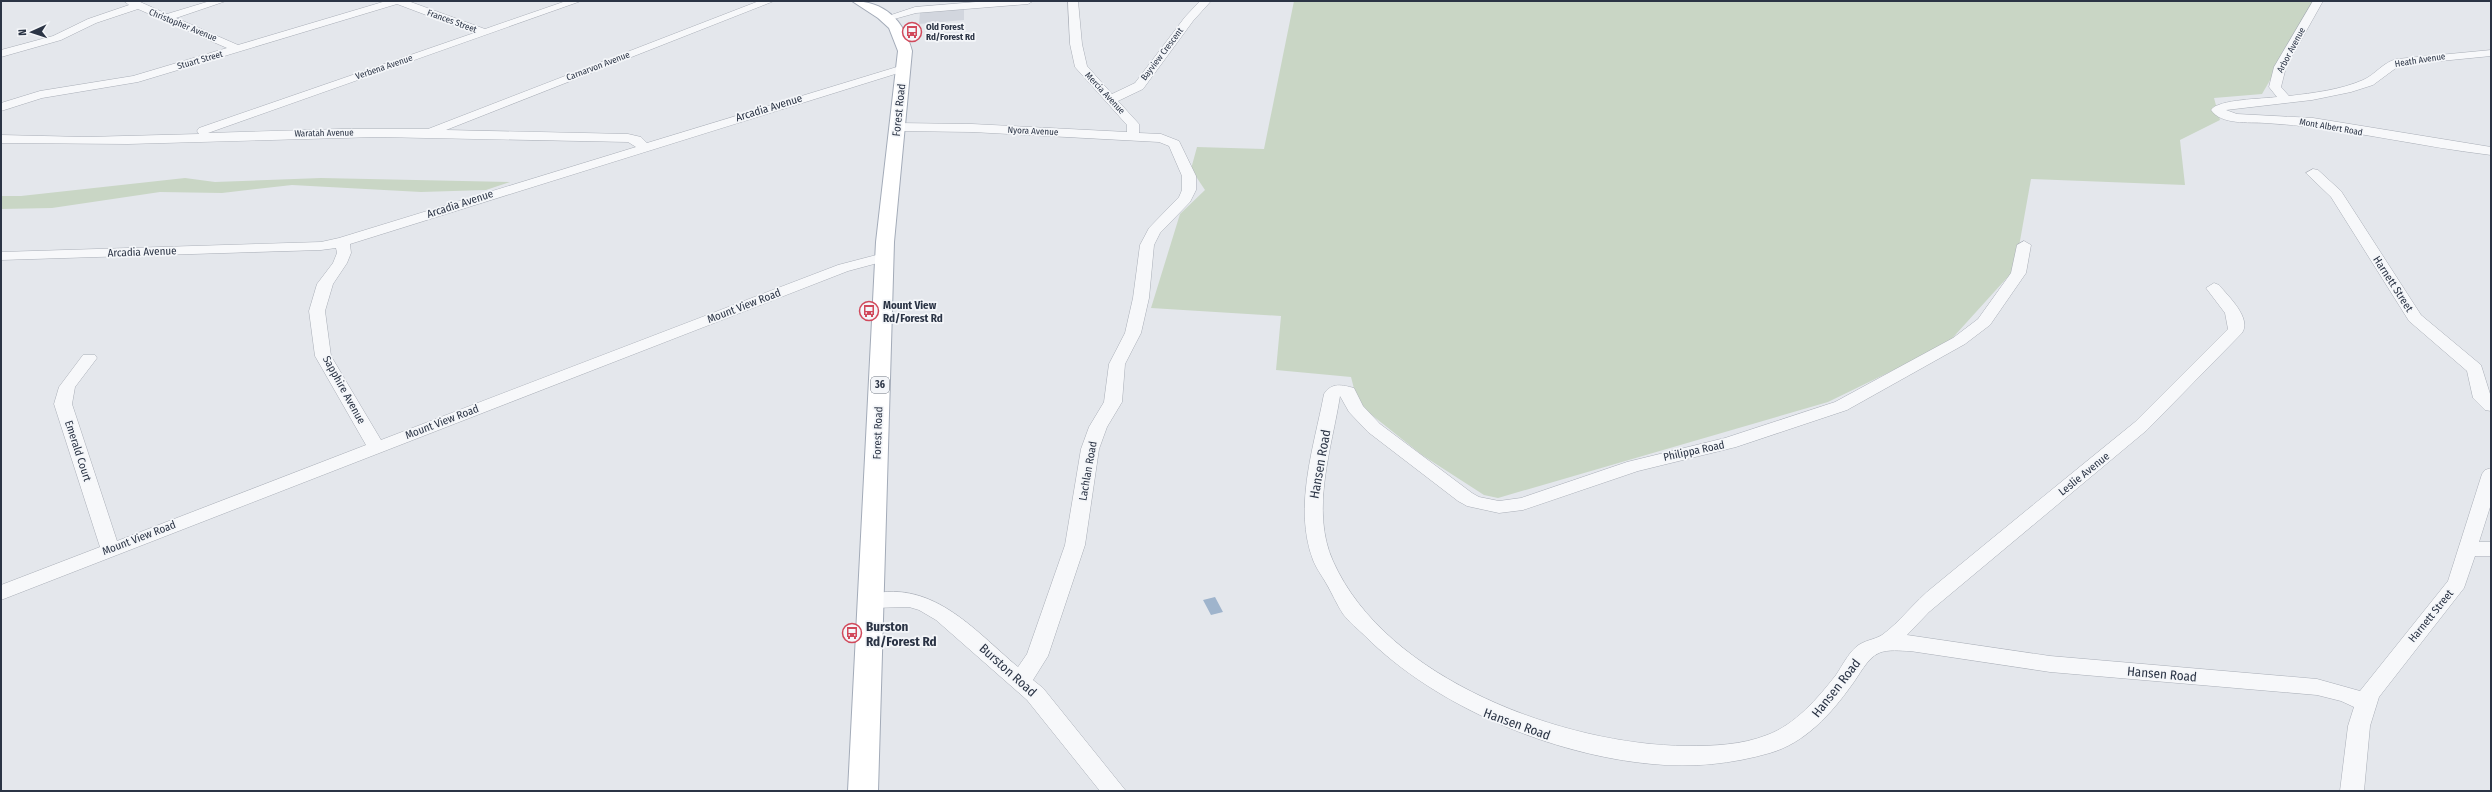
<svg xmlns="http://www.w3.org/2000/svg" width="2492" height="792" font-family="'Fira Sans Condensed',sans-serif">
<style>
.built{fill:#d2d6de}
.green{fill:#c9d6c5}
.water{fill:#9fb4cc}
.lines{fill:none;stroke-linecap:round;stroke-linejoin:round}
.minor-casing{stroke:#a9aeb7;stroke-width:1}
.major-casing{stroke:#a3abb8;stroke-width:2}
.minor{fill:#f7f8fa;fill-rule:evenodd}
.major{fill:#fff;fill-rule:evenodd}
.labels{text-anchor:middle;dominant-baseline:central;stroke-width:3.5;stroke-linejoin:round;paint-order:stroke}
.far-street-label{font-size:9px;fill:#2b3445;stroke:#f4f6f9}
.far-poi-label{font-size:9px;font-weight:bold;fill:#2b3445;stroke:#f4f6f9;text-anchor:start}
.shield{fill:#f4f6f9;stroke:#676e7b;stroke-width:1}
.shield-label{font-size:10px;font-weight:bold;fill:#2b3445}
.street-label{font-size:11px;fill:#2b3445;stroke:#f4f6f9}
.poi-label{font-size:11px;font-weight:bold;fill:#2b3445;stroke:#f4f6f9;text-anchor:start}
.near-street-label{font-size:13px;fill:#2b3445;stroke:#f4f6f9}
.near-poi-label{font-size:13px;font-weight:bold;fill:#2b3445;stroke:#f4f6f9;text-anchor:start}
</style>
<rect width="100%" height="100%" fill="#e4e7ec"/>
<polygon class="built" points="964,9 964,20 919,24 920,12"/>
<g class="green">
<polygon points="1294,1 2316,1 2262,94 2214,98 2220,120 2180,140 2185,185 2031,179 2015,269 1947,344 1828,402 1498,498 1484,495 1422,455 1358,404 1351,377 1276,370 1281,316 1151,308 1180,214 1205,190 1191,169 1197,147 1264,149"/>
<polygon points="185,178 215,182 321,178 510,182 486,190 421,192 292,185 222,193 160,192 52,208 1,209 1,196 21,196"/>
</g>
<polygon class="water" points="1215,597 1223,612 1211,615 1203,600"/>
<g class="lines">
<defs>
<g id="minor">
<polygon points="124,1 138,1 167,14 210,1 226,1 176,18 238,45 386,1 408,1 485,29 566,1 581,1 208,133 341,129 428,129 759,1 774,1 446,130 628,134 641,137 647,143 900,66 908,66 910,68 908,70 350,244 351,253 347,263 333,284 325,311 331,356 381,440 838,265 884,253 891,257 889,260 848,271 1,600 1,585 100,547 54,404 59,387 83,355 95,355 97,358 75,387 72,404 117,541 366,445 315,356 309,311 317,284 333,263 337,253 336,248 321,250 1,260 1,252 321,242 339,238 636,147 628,142 377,137 128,144 1,143 1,135 86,137 199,134 197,131 199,128 474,33 397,4 138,82 42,98 1,111 1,103 40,91 133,76 227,48 138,9 96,23 61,40 1,57 1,50 53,36 88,19 129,5"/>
<polygon points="988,1 1033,1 1028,4 916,13 887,21 882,18 915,7"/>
<path d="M 1068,1 L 1078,1 L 1082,44 L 1087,66 L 1112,94 L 1135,83 L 1185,17 L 1200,1 L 1211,1 L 1193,21 L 1143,89 L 1118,101 L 1139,124 L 1139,133 L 1161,134 L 1179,141 L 1196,176 L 1196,190 L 1190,202 L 1160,233 L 1154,245 L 1149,298 L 1141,333 L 1125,364 L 1122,402 L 1107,427 L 1099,449 L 1085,545 L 1048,656 L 1033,680 L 1043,688 L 1126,791 L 1100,791 L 1027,700 L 936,620 L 919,610 L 909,607 L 871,608 L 864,606 L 861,601 L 864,596 C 930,576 973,629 1018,667 L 1027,654 L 1065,545 L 1081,449 L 1089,427 L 1104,402 L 1109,364 L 1125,333 L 1133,298 L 1140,245 L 1149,228 L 1179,197 L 1182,190 L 1182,176 L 1169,146 L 1159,142 L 972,132 L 897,131 L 891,127 L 897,123 L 972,124 L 1127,132 L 1127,125 L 1075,67 L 1070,44 Z"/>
<path d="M 2313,1 L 2323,1 L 2286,67 L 2281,87 L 2289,96 C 2313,93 2340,90 2363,80 C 2375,75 2383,62 2397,59 L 2491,50 L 2491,56 L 2400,65 L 2373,85 L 2351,92 L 2312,100 L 2226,110 L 2237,114 L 2313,118 L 2491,147 L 2491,155 C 2415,146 2341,127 2265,123 C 2249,122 2221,125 2211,110 C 2218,99 2263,99 2277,97 L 2269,87 L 2274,67 Z"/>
<polygon points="2313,169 2318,170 2341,191 2421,315 2481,365 2491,397 2491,411 2485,410 2473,398 2467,371 2409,321 2331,197 2306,173"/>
<path d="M 2024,241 L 2031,245 L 2026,273 L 1990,325 L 1965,344 L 1847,410 L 1736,447 L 1638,471 L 1523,510 L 1499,513 L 1467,506 L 1458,501 L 1368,432 L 1349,412 L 1340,396 C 1332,448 1310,510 1333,561 C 1386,680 1565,745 1687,746 C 1713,746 1742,745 1767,735 C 1795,725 1818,698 1836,675 C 1842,666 1848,654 1856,647 C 1864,640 1874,640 1882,635 C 1899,623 1915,601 1933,587 C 2000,532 2067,477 2135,422 L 2228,329 L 2225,313 L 2206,288 L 2214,283 L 2219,285 C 2228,296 2252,318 2242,333 L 2147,430 L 1929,612 L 1907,635 L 2050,656 L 2317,679 L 2360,691 L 2448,581 L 2482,474 L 2485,470 L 2491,468 L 2491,504 L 2479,542 L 2491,542 L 2491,556 L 2475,556 L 2464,588 L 2379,697 L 2370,726 L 2364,791 L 2340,791 L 2348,726 L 2354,707 L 2341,701 L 2317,695 L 2050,672 L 1910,651 C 1901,651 1888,649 1879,653 C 1867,658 1859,676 1851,686 C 1831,714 1805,743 1770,753 C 1732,764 1692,768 1652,764 C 1553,755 1436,707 1365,636 C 1358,629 1349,622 1343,614 C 1337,605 1332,593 1326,583 C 1322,576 1316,568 1313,560 C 1293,507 1314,447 1324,394 C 1332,382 1342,385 1354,388 L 1363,406 L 1380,424 L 1472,493 L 1479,497 L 1499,501 L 1521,498 L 1627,462 L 1725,438 L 1835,402 L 1953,338 L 1978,319 L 2011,273 L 2017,245 Z"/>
</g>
<path id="major" d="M 852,1 C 884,1 904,20 912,51 L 894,242 L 878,791 L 848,791 L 876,242 L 898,51 L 889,28 L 878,18 Z"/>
</defs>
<use href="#minor" class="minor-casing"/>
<use href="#major" class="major-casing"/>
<use href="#minor" class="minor"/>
<use href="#major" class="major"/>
</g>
<defs>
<symbol id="bus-ring" viewBox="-11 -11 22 22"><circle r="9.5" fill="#f4f6f9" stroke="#d1495b" stroke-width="1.5"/><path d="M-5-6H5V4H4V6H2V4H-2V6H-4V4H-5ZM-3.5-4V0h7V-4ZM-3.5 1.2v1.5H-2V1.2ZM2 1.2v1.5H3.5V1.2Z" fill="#d1495b"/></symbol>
</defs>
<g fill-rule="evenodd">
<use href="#bus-ring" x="901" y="21" width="22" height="22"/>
<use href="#bus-ring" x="858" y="300" width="22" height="22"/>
<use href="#bus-ring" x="841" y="622" width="22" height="22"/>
</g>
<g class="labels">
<g class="far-street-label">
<text transform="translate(452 21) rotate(20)">Frances Street</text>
<text transform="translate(183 25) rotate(22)">Christopher Avenue</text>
<text transform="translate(2291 50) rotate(-62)">Arbor Avenue</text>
<text transform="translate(1162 54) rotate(-53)">Bayview Crescent</text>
<text transform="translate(200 60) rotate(-16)">Stuart Street</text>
<text transform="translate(2420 60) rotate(-9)">Heath Avenue</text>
<text transform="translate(598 66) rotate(-21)">Carnarvon Avenue</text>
<text transform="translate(384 67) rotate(-19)">Verbena Avenue</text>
<text transform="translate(1105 93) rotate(47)">Mercia Avenue</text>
<text transform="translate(2331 127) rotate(10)">Mont Albert Road</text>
<text transform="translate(1033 131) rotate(3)">Nyora Avenue</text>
<text transform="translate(324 133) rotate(-1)">Waratah Avenue</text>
</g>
<g class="far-poi-label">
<text x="926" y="27">Old Forest<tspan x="926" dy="10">Rd/Forest Rd</tspan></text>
</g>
<rect class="shield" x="871" y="377" width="18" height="16" rx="3"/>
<g class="shield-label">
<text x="880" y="385">36</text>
</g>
<g class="street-label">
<text transform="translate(769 108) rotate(-17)">Arcadia Avenue</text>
<text transform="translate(899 110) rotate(-84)">Forest Road</text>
<text transform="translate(460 204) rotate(-18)">Arcadia Avenue</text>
<text transform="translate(142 252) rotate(-2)">Arcadia Avenue</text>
<text transform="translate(2393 284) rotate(57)">Harnett Street</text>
<text transform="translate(744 306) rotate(-21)">Mount View Road</text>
<text transform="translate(344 390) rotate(61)">Sapphire Avenue</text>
<text transform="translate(442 422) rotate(-21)">Mount View Road</text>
<text transform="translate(878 433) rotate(-88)">Forest Road</text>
<text transform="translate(78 451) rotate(72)">Emerald Court</text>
<text transform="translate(1694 451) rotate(-12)">Philippa Road</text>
<text transform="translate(1088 471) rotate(-80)">Lachlan Road</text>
<text transform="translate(2084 474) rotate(-39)">Leslie Avenue</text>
<text transform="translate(139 538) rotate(-21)">Mount View Road</text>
<text transform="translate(2431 616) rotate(-51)">Harnett Street</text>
</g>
<g class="poi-label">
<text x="883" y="305">Mount View<tspan x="883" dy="13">Rd/Forest Rd</tspan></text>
</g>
<g class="near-street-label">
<text transform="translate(1320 464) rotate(-80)">Hansen Road</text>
<text transform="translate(1008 670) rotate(42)">Burston Road</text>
<text transform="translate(2162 674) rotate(5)">Hansen Road</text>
<text transform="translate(1836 688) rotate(-52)">Hansen Road</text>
<text transform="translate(1517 724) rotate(20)">Hansen Road</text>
</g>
<g class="near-poi-label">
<text x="866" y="626">Burston<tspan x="866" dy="15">Rd/Forest Rd</tspan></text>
</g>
</g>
<rect width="2492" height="792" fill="none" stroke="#2b3445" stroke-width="4"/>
<g transform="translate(32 32) rotate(267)" stroke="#f4f6f9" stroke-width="3" paint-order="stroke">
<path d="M0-3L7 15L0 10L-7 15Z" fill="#2b3445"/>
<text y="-6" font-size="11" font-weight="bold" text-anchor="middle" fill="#2b3445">N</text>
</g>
</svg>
